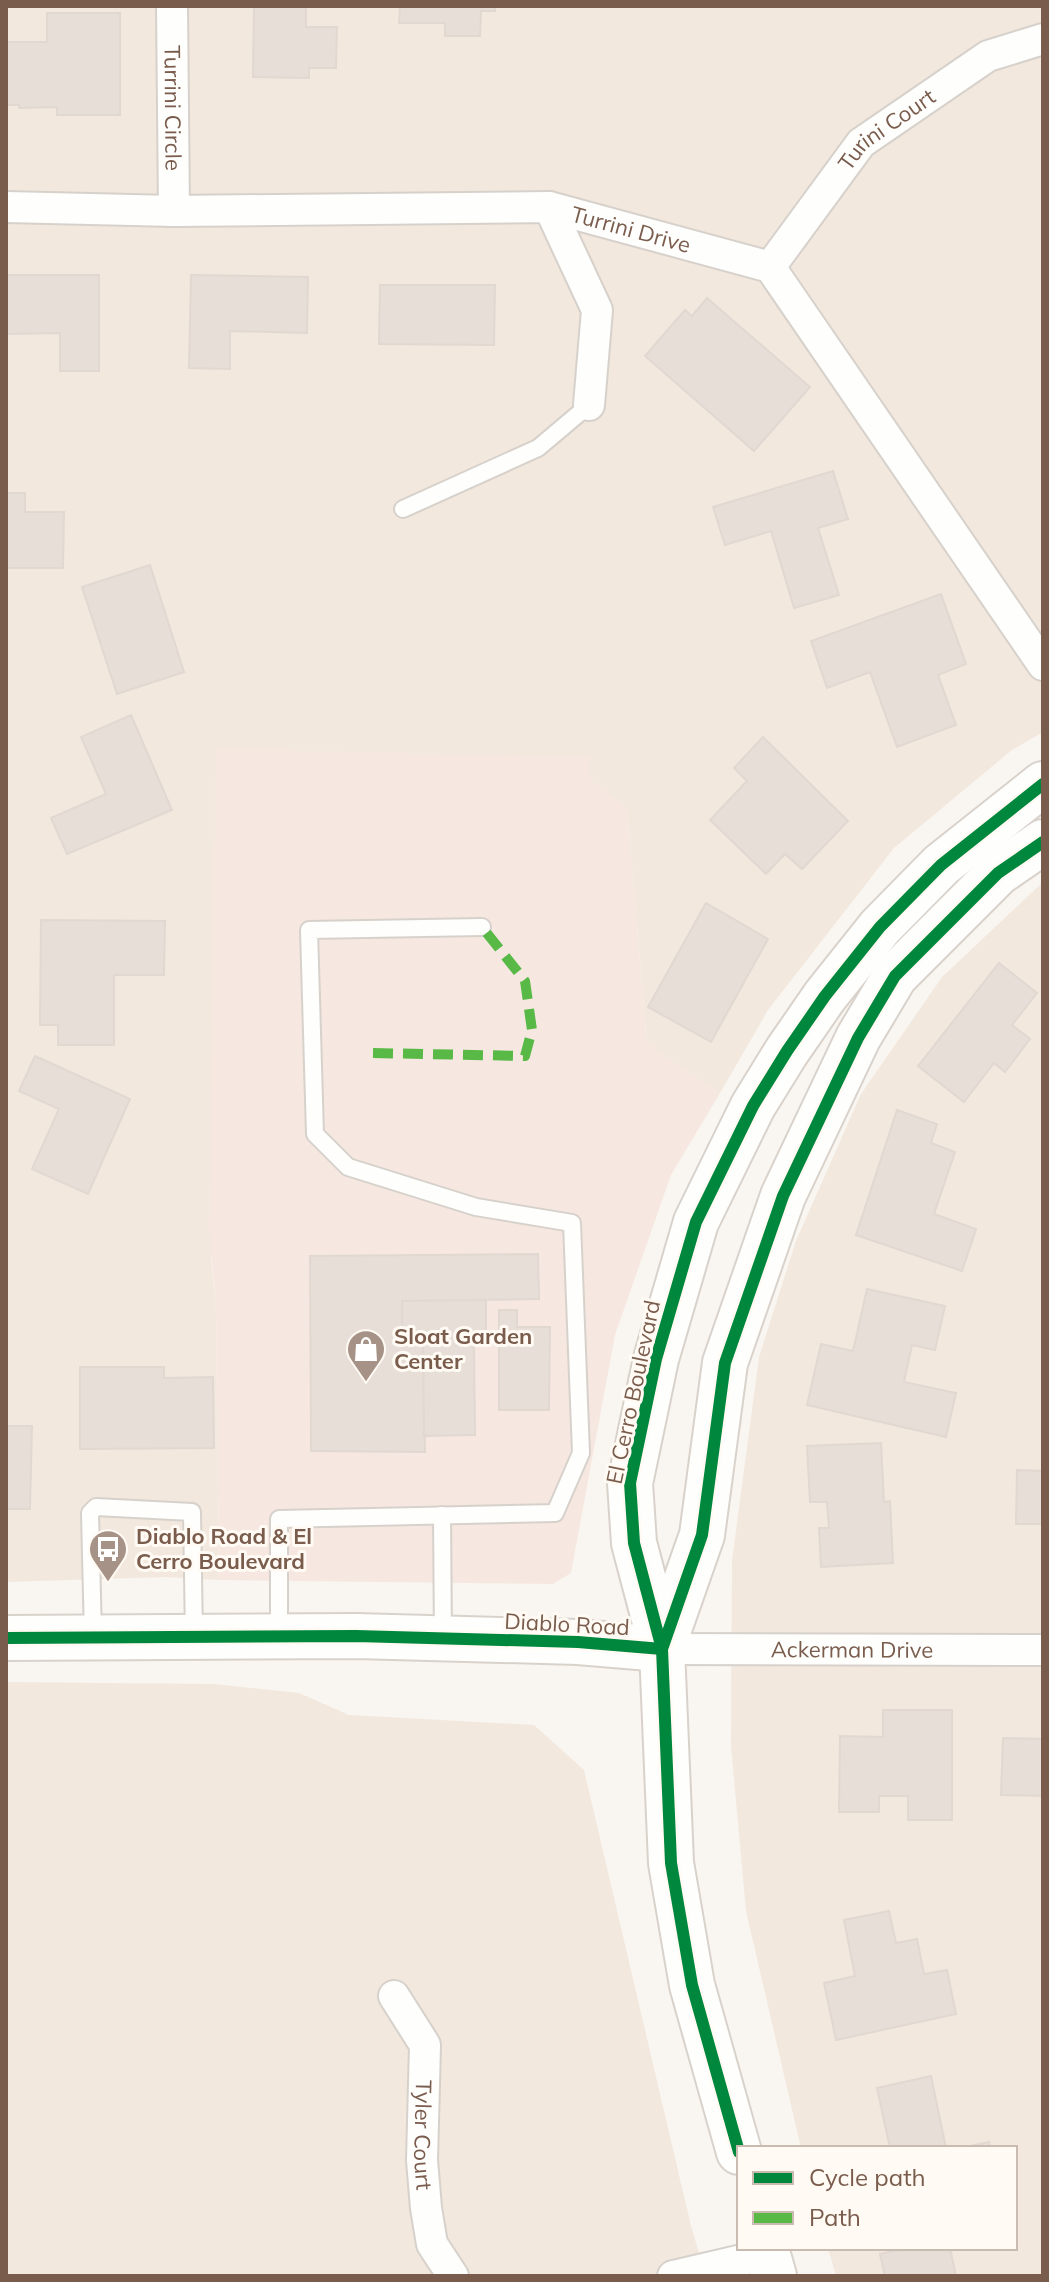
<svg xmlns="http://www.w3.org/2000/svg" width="1049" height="2282" font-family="Mulish,sans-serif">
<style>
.residential{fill:#f2e8de}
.commercial{fill:#f6e8e1}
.building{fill:#e6ded7;stroke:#e2d8d2;stroke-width:2}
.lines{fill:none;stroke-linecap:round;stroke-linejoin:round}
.lane-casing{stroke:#d7d1cb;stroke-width:20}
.street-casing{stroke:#d7d1cb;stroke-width:34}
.secondary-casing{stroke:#d9d2cb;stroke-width:48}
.lane{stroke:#fefefd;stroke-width:16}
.street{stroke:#fefefd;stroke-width:30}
.secondary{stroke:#fefefd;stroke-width:44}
.quiet{stroke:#58b947;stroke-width:10;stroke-dasharray:20 10;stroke-linecap:butt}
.cycleway-casing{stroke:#fffaf3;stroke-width:17}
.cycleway{stroke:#00873e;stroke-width:12}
.labels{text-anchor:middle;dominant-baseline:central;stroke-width:6;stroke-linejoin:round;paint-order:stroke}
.street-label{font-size:22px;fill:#7a5c4d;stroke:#fffaf3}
.poi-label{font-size:22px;font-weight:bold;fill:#7a5c4d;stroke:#fffaf3;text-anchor:start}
</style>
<rect width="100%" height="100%" fill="#f9f5f0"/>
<g class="residential">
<polygon points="6,6 1043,6 1043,732 1012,750 894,848 768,1010 720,1093 647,1044 627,808 211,1258 216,1311 219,1580 165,1577 6,1582"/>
<polygon points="1043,882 1043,2276 836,2276 828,2248 1015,2248 1015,2148 801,2148 746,1911 731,1746 732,1561 759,1357 796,1241 861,1094 942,977"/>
<polygon points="6,1682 214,1684 299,1693 349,1715 534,1725 584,1770 691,2226 706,2276 6,2276"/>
</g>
<polygon class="commercial" points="216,749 590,757 589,778 627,808 647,1043 720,1093 671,1175 615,1335 571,1573 553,1584 219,1580 216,1311 209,1226"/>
<g class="building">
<polygon points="254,6 306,6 306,27 337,27 336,68 309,68 309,78 253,77"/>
<polygon points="400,6 495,6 495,11 481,11 480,36 445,36 445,23 399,23"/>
<polygon points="47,13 120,13 120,115 57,115 57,107 19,108 19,105 6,105 6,42 47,42"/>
<polygon points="6,275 99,275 99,371 60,371 60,333 6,334"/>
<polygon points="191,275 308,277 307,333 230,331 230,369 189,368"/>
<polygon points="380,285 495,285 494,345 379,344"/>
<polygon points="707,298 810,387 754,451 645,356 685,310 692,316"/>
<polygon points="833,471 848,519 818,528 839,595 794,608 771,531 725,545 713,507"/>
<polygon points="6,493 25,493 25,512 64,512 63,568 6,568"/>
<polygon points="150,565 184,672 117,694 82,587"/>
<polygon points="941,594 966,664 938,675 956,725 897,747 870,672 827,688 811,641"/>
<polygon points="131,715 172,810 67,854 51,818 106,794 81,737"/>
<polygon points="763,737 848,821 802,869 785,854 766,874 710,820 747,781 734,768"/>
<polygon points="706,903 768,939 711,1042 648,1007"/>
<polygon points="41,920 165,921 164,975 114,975 114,1045 58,1045 58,1025 40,1025"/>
<polygon points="999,963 1037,993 1012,1025 1030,1039 1005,1072 994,1063 964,1102 918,1066"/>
<polygon points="35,1056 130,1099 88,1194 32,1169 59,1109 19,1091"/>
<polygon points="897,1110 937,1124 931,1143 955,1152 934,1214 976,1229 962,1271 856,1235"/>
<polygon points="538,1254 539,1299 402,1301 402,1344 423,1344 425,1452 311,1451 310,1256"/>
<polygon points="867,1289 945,1306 935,1350 912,1345 904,1382 956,1393 946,1437 807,1405 821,1344 853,1351"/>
<polygon points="486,1300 486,1343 474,1343 475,1435 424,1436 423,1344 402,1344 402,1301"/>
<polygon points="499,1310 517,1310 517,1327 550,1327 549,1410 499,1410"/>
<polygon points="80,1367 164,1367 164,1378 213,1377 214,1448 80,1449"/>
<polygon points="6,1426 32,1426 30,1509 6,1509"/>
<polygon points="881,1443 884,1502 890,1501 893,1563 821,1567 819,1528 829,1528 827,1502 810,1502 807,1446"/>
<polygon points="1017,1470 1043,1471 1043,1524 1016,1524"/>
<polygon points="883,1710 952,1710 952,1820 908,1820 908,1796 879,1796 879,1812 839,1812 840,1736 883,1737"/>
<polygon points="1003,1738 1043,1739 1043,1796 1001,1795"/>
<polygon points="889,1911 896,1943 917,1939 924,1974 947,1970 956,2014 836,2040 824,1983 855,1976 844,1920"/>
<polygon points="931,2076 946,2148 890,2148 877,2088"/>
<polygon points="989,2142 990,2148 961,2148"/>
<polygon points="908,2248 950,2248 956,2276 885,2276 880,2254"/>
</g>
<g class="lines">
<defs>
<g id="lane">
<polyline points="403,509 538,448 589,405"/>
<polyline points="442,1515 443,1638"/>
<polyline points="279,1634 279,1519 555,1513 581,1453 572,1223 476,1207 348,1167 315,1134 309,930 482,927"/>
<polyline points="93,1637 90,1513 96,1507 192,1512 194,1636"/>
</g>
<g id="street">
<path id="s1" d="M 172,6 L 174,211"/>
<path id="s2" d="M 6,207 L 174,211 L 549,207 L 770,267 L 1043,665"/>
<polyline points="549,207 597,310 589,405"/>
<path id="s3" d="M 770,267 L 861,143 L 988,56 L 1043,39"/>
<path id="s4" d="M 662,1649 L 1043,1650"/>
<path id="s5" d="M 394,1996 L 425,2045 L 422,2160 L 426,2208 L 432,2244 L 453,2276"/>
<polyline points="673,2276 768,2254"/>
</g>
<g id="secondary">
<polyline points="6,1638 356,1636 578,1642 662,1649"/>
<polyline points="662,1649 702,1535 725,1363 783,1196 858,1038 895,976 998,873 1043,842"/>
<polyline points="739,2152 692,1985 671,1863 662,1649 634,1543 630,1483 656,1359 696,1222 753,1106 787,1051 825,996 880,927 941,865 1043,784"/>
<polyline points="766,2248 774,2276"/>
</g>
</defs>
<use href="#lane" class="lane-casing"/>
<use href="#street" class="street-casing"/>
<use href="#secondary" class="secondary-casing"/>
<use href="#lane" class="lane"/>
<use href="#street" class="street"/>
<use href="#secondary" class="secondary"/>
<polyline class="quiet" points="373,1053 525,1056 532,1030 525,981 482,927"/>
<defs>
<g id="cycleway">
<polyline points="6,1638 356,1636 578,1642 662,1649"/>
<polyline points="662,1649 702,1535 725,1363 783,1196 858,1038 895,976 998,873 1043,842"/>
<polyline points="739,2152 692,1985 671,1863 662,1649 634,1543 630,1483 656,1359 696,1222 753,1106 787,1051 825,996 880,927 941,865 1043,784"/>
</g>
</defs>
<use href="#cycleway" class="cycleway-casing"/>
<use href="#cycleway" class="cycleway"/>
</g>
<defs>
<symbol id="shop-pin" viewBox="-11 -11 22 30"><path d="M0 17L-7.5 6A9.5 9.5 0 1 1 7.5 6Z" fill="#a69286" stroke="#fffaf3"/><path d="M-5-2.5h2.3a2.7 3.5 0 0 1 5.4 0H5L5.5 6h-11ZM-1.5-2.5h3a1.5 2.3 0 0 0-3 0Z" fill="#fff"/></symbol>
<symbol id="bus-pin" viewBox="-11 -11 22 30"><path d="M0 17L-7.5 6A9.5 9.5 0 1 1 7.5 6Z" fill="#a69286" stroke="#fffaf3"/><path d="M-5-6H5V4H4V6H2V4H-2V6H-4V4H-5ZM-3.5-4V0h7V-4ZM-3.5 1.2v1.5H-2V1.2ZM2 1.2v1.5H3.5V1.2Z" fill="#fff"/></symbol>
</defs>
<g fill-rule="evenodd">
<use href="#shop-pin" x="344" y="1327" width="44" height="60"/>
<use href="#bus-pin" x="86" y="1527" width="44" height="60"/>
</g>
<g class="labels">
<g class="street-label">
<text stroke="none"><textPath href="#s1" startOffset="102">Turrini Circle</textPath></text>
<text stroke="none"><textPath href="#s3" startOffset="182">Turini Court</textPath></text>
<text stroke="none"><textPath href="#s2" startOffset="628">Turrini Drive</textPath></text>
<text transform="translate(633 1392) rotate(-78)">El Cerro Boulevard</text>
<text transform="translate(567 1624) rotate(3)">Diablo Road</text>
<text stroke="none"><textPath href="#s4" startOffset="190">Ackerman Drive</textPath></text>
<text stroke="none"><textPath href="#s5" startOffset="148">Tyler Court</textPath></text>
</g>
<g class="poi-label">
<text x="394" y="1336">Sloat Garden<tspan x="394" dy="25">Center</tspan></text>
<text x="136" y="1536">Diablo Road &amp; El<tspan x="136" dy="25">Cerro Boulevard</tspan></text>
</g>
</g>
<rect width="1049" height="2282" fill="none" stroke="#7a5c4d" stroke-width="16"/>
<rect x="737" y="2146" width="280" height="104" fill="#fffaf3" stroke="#cabbb1" stroke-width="2"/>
<rect x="753" y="2172" width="40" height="12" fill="#00873e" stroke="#cabbb1" stroke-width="2"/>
<text x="809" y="2186" font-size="24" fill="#7a5c4d">Cycle path</text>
<rect x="753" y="2212" width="40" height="12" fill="#58b947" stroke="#cabbb1" stroke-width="2"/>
<text x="809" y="2226" font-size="24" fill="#7a5c4d">Path</text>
</svg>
